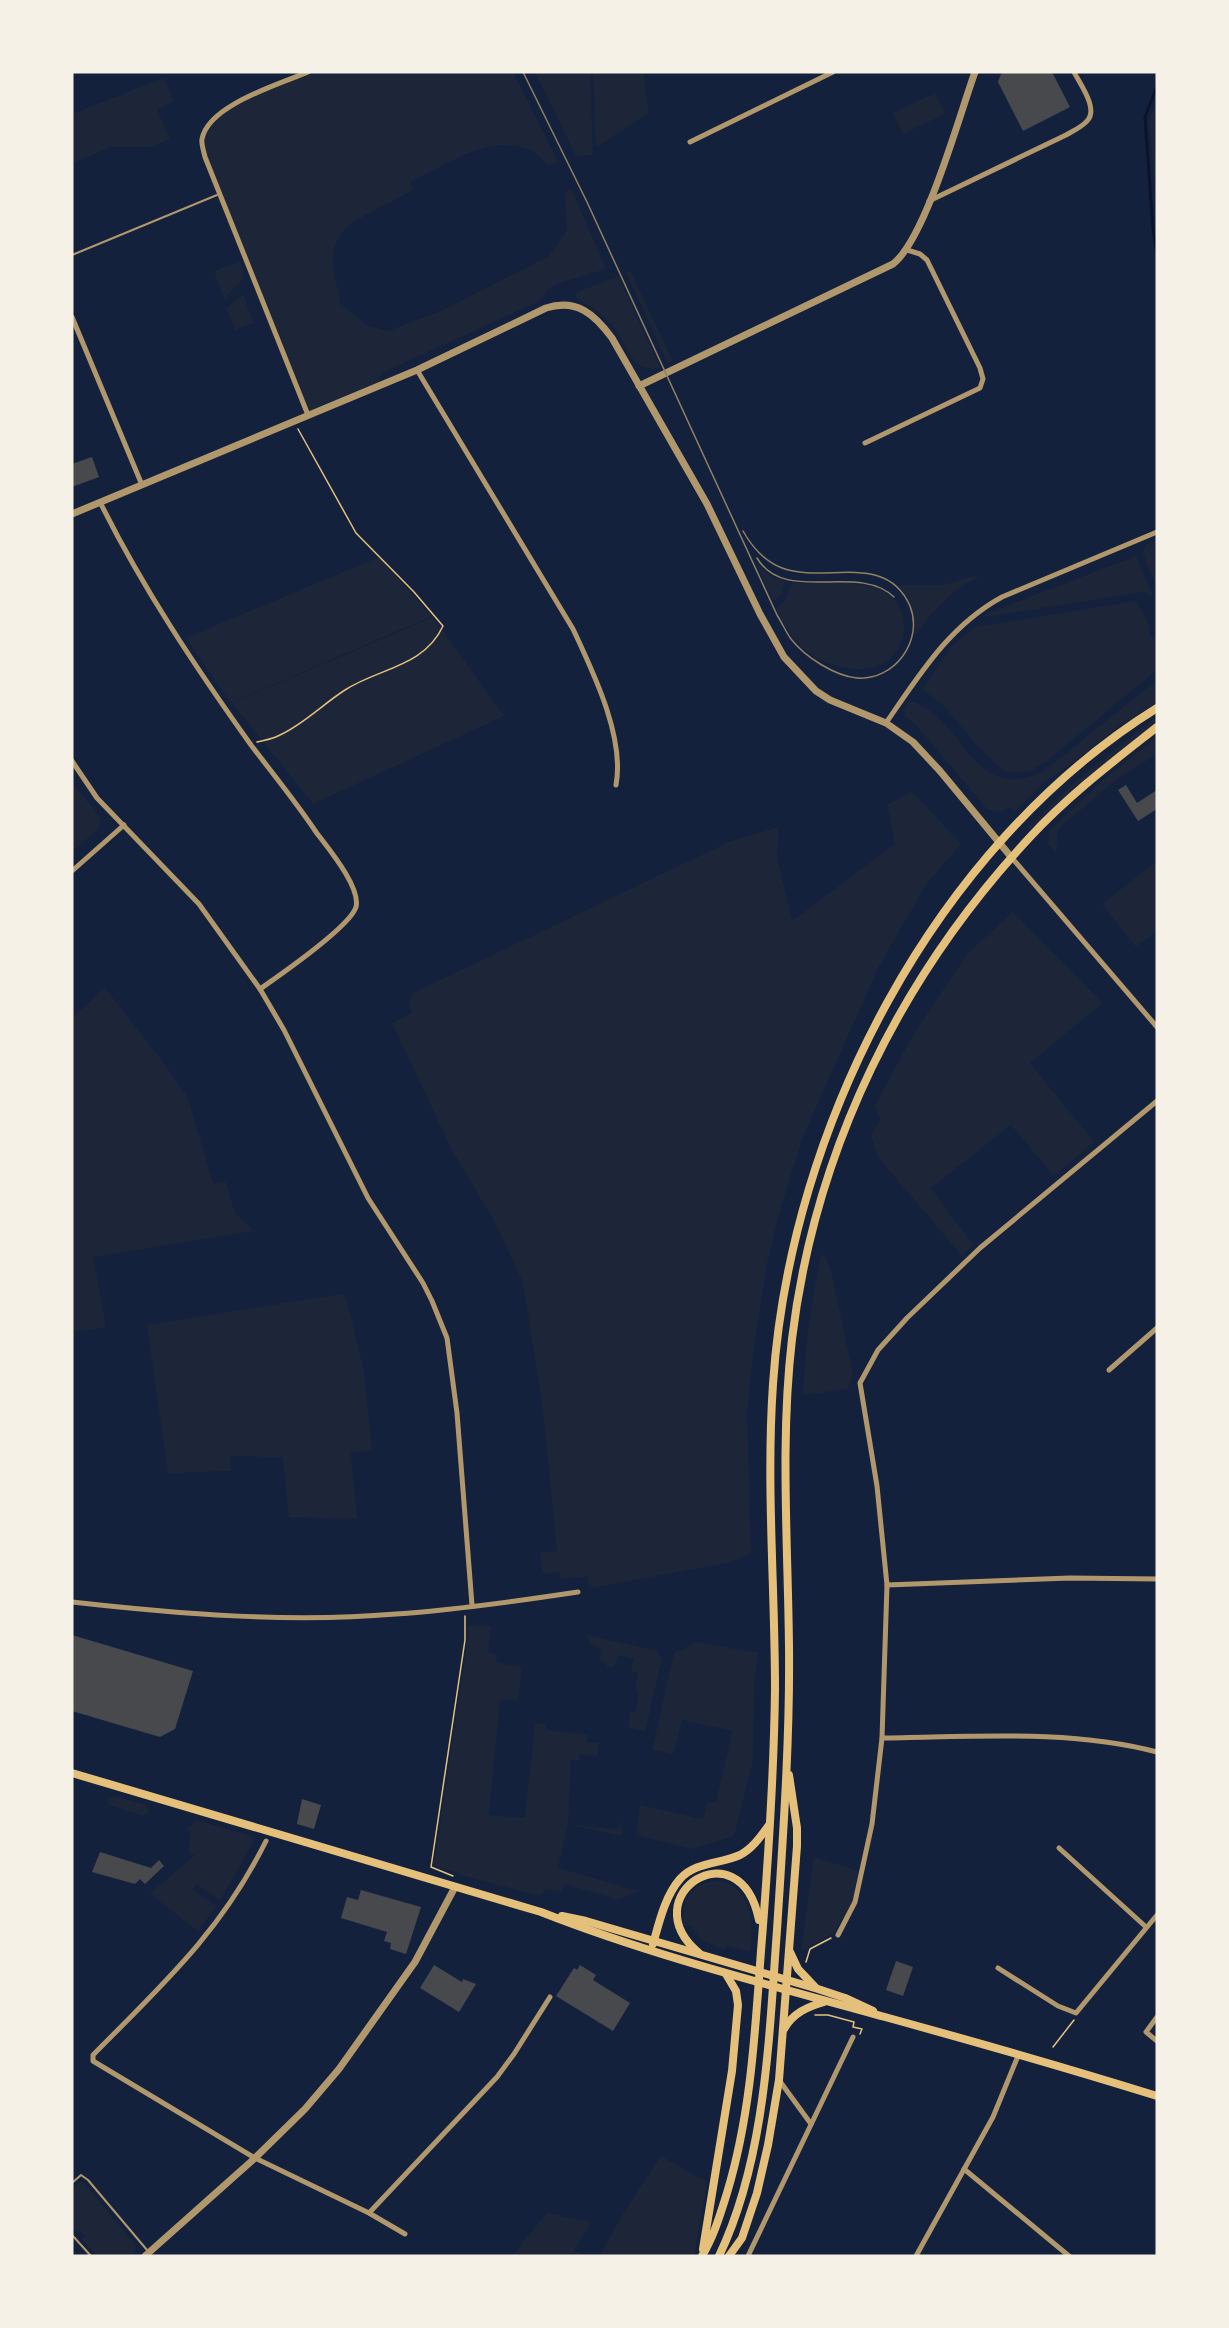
<svg xmlns="http://www.w3.org/2000/svg" width="1229" height="2328" font-family="Lato,sans-serif">
<style>
.green{fill:#1d2539}
.lines{fill:none;stroke-linecap:round;stroke-linejoin:round}
.stream{stroke:#0b132b;stroke-width:3}
.building{fill:#48494c}
.path{stroke:#e5c07b;stroke-width:1.5}
.service{stroke:#b1986c;stroke-width:2}
.minor{stroke:#b1986c;stroke-width:5}
.tertiary{stroke:#b1986c;stroke-width:7}
.primary{stroke:#e5c07b;stroke-width:8}
.tram{stroke:#918062;stroke-width:1.5}
</style>
<rect width="100%" height="100%" fill="#14213d"/>
<g class="green">
<path d="M 308,72 L 513,72 L 558,162 L 548,165 C 544,161 539,155 534,152 C 495,129 445,166 410,182 L 413,190 L 353,222 C 331,240 330,257 336,283 C 338,291 341,294 339,302 L 366,325 L 388,331 L 441,311 L 549,256 L 567,230 L 565,192 L 571,188 L 606,269 L 560,283 L 548,289 L 542,300 L 384,372 L 379,378 L 382,385 L 308,415 L 205,157 C 204,152 201,144 202,139 C 207,108 281,83 308,72 Z"/>
<polygon points="535,72 590,72 593,155 576,156"/>
<polygon points="593,72 643,72 649,113 596,147"/>
<polygon points="164,78 174,102 157,109 170,139 150,147 112,147 72,163 72,114"/>
<polygon points="935,93 945,114 903,134 893,113"/>
<polygon points="1157,101 1157,210 1149,120"/>
<polygon points="240,262 243,269 243,279 224,299 214,271"/>
<polygon points="630,271 673,361 668,363 626,272"/>
<path d="M 618,276 L 660,367 C 631,376 627,341 612,325 C 603,313 591,307 578,300 L 575,293 Z"/>
<polygon points="243,295 254,323 235,330 226,308"/>
<polygon points="1157,539 1157,588 1143,554 1146,544"/>
<polygon points="1136,556 1153,596 1143,592 984,617 983,615"/>
<polygon points="379,557 432,616 231,703 186,638"/>
<polygon points="759,566 772,577 785,581 782,593 774,602 757,567"/>
<path d="M 977,575 L 978,577 C 951,590 931,613 914,637 C 917,617 912,601 898,585 L 944,585 Z"/>
<path d="M 792,583 C 818,585 855,579 879,589 C 889,593 897,601 901,611 C 905,621 905,633 901,643 C 885,682 831,671 805,650 C 792,639 784,624 776,609 L 786,599 Z"/>
<polygon points="1136,601 1149,624 1149,634 1157,642 1157,670 1047,761 1033,770 1018,773 1004,771 979,748 945,707 922,689 954,644 975,627"/>
<polygon points="433,617 504,716 313,804 232,703"/>
<path d="M 1157,680 L 1157,702 L 1118,727 L 1071,764 L 1043,783 L 1015,811 L 1010,808 L 998,812 L 987,809 L 917,726 L 905,716 L 905,710 L 909,701 C 964,714 971,807 1044,771 Z"/>
<polygon points="1157,716 1157,721 1070,791 1030,829 1028,827 1076,781"/>
<polygon points="1157,737 1157,754 1117,779 1058,829 1056,852 1048,845 1049,831 1104,779"/>
<polygon points="72,782 101,819 99,828 72,852"/>
<polygon points="912,791 961,844 927,883 879,966 802,1139 781,1207 767,1264 753,1354 747,1413 751,1554 727,1563 589,1588 587,1576 560,1579 559,1572 542,1574 540,1553 557,1551 543,1409 523,1283 497,1226 451,1148 392,1023 412,1013 409,1003 413,993 731,841 779,827 777,857 792,921 895,844 887,805"/>
<polygon points="1157,861 1157,931 1136,947 1102,904"/>
<polygon points="1013,912 1103,1003 1030,1063 1094,1142 1054,1176 1011,1125 931,1188 973,1245 962,1256 878,1157 871,1134 881,1119 875,1106 914,1033 968,953"/>
<polygon points="105,988 166,1066 188,1098 213,1183 226,1182 234,1211 253,1231 93,1257 106,1327 72,1332 72,1018"/>
<path d="M 824,1254 L 830,1267 L 853,1373 L 848,1389 L 803,1395 C 805,1348 811,1302 821,1256 Z"/>
<polygon points="341,1294 346,1298 364,1371 372,1450 351,1453 357,1519 289,1517 283,1457 230,1456 231,1471 168,1473 147,1325"/>
<polygon points="468,1625 491,1626 488,1652 497,1654 496,1662 522,1667 518,1701 500,1699 489,1815 525,1818 535,1723 547,1724 547,1730 588,1735 587,1742 599,1743 597,1756 580,1754 579,1761 571,1760 568,1824 618,1830 620,1820 622,1831 621,1836 568,1824 558,1868 639,1891 618,1900 565,1884 561,1891 547,1889 539,1896 465,1876 434,1865 467,1643"/>
<polygon points="584,1634 657,1651 662,1658 645,1731 628,1727 630,1712 635,1713 639,1692 635,1691 638,1673 631,1671 634,1659 618,1655 614,1668 607,1667 606,1662 599,1661 601,1648 594,1646"/>
<polygon points="697,1642 758,1653 754,1683 753,1760 734,1836 692,1849 636,1835 640,1805 703,1819 708,1802 716,1803 732,1731 682,1720 673,1754 652,1750 674,1653"/>
<polygon points="114,1796 146,1805 149,1813 143,1816 109,1805 107,1800"/>
<polygon points="197,1820 252,1836 254,1841 220,1900 196,1884 192,1889 216,1906 198,1931 150,1894 195,1855 188,1852 191,1833 186,1830"/>
<polygon points="814,1857 862,1872 853,1902 834,1933 801,1951"/>
<path d="M 721,1881 C 754,1890 753,1924 750,1952 L 727,1946 L 725,1950 L 703,1941 L 690,1926 L 684,1926 C 679,1900 694,1880 721,1881 Z"/>
<polygon points="661,2156 707,2182 694,2256 512,2256 547,2213 591,2222 574,2251 585,2255 601,2254 624,2212"/>
<polygon points="82,2181 134,2243 136,2250 131,2256 97,2256 82,2239 85,2236 80,2230 77,2232 72,2227 72,2190"/>
</g>
<g class="lines">
<polyline class="stream" points="1157,86 1145,117 1153,229 1157,254"/>
</g>
<g class="building">
<polygon points="1005,72 1052,72 1070,107 1023,131 998,82 1001,74"/>
<polygon points="92,457 99,477 72,487 72,464"/>
<polygon points="1126,785 1137,803 1157,790 1157,809 1138,821 1118,790"/>
<polygon points="72,1635 193,1671 175,1729 160,1737 72,1711"/>
<polygon points="302,1799 321,1805 314,1829 297,1824"/>
<polygon points="100,1852 151,1868 159,1860 164,1866 145,1884 140,1879 135,1884 92,1872"/>
<polygon points="361,1890 421,1907 406,1954 390,1949 391,1943 384,1941 387,1932 341,1918 347,1897 358,1900"/>
<polygon points="896,1961 913,1967 903,1996 886,1990"/>
<polygon points="434,1965 462,1982 463,1979 476,1984 459,2012 420,1988"/>
<polygon points="580,1965 596,1975 593,1980 630,2003 613,2031 556,1996 574,1968 577,1970"/>
</g>
<g class="lines">
<g class="path">
<path d="M 257,742 C 265,740 273,739 280,735 C 304,724 323,704 345,690 C 379,668 424,667 443,626 L 414,592 L 356,533 L 298,429"/>
<polyline points="453,1876 431,1867 465,1640 465,1616"/>
<polyline points="806,1962 810,1949 831,1938"/>
<polyline points="815,2015 828,2015 854,2022 853,2027 862,2029 860,2034"/>
<polyline points="1053,2047 1074,2020"/>
</g>
<g class="service">
<polyline points="72,255 217,195"/>
<polyline points="72,2183 81,2175 88,2180 147,2250"/>
<polyline points="72,2235 91,2256"/>
</g>
<g class="minor">
<path d="M 308,72 C 280,84 208,105 202,139 C 201,144 204,152 205,157 L 308,415"/>
<polyline points="690,142 833,72"/>
<path d="M 929,201 L 1066,135 C 1073,131 1082,127 1087,121 C 1099,109 1080,84 1074,72"/>
<polyline points="72,317 142,485"/>
<path d="M 417,370 L 573,629 C 593,672 625,737 616,785"/>
<polyline points="865,443 980,388 983,379 980,368 927,260 920,254 907,250"/>
<path d="M 100,502 C 142,587 196,668 251,745 C 273,774 296,802 316,832 C 328,848 361,887 356,907 C 350,927 280,975 260,989"/>
<path d="M 886,723 C 920,674 949,626 1002,597 L 1157,532"/>
<polyline points="72,761 97,798 199,904 260,989 284,1030 368,1198 423,1283 432,1301 447,1338 457,1413 472,1605"/>
<polyline points="1012,858 1157,1027"/>
<polyline points="72,871 124,825"/>
<polyline points="1109,1370 1157,1328"/>
<polyline points="887,1585 1070,1578 1157,1579"/>
<path d="M 72,1602 C 179,1614 288,1623 396,1614 C 456,1610 518,1601 578,1592"/>
<path d="M 882,1738 C 972,1737 1070,1729 1157,1752"/>
<path d="M 266,1841 C 221,1932 162,1985 93,2055 L 93,2061 L 255,2158 L 369,2213 L 405,2234"/>
<polyline points="1059,1848 1146,1927"/>
<polyline points="838,1935 855,1902 872,1824 882,1738 887,1585 877,1486 860,1383 878,1350 907,1318 980,1248 1157,1101"/>
<polyline points="998,1968 1058,2006 1076,2013 1157,1915"/>
<polyline points="1157,2017 1146,2032 1157,2041"/>
<polyline points="779,2080 811,2124"/>
<polyline points="964,2169 1069,2256"/>
<polyline points="369,2213 497,2077 514,2054 550,1997"/>
<polyline points="748,2256 853,2037"/>
<polyline points="916,2256 993,2117 1018,2056"/>
</g>
<g class="tertiary">
<path d="M 639,386 L 893,264 C 926,238 959,116 975,72"/>
<path d="M 72,514 L 417,370 L 546,308 C 577,298 595,315 612,338 L 707,504 L 760,614 L 784,657 L 816,691 L 830,700 L 886,723 L 913,742 L 940,771 L 1012,858"/>
<polyline points="145,2256 255,2158 305,2109 339,2069 415,1962 455,1887"/>
</g>
<g class="primary">
<path d="M 72,1773 L 541,1912 C 653,1956 770,1985 885,2017 C 976,2042 1067,2068 1157,2096"/>
<polyline points="562,1916 586,1921 818,1989 845,1998 873,2011"/>
<path d="M 653,1944 C 659,1923 665,1896 680,1879 C 695,1862 720,1864 740,1855 C 753,1848 761,1836 769,1825"/>
<polyline points="790,1952 798,1969 815,1987"/>
<path d="M 699,1953 C 631,1896 740,1825 759,1920"/>
<path d="M 784,2029 C 793,2013 807,2007 824,2002"/>
<polyline points="703,2249 732,2071 738,2005 736,1991 726,1974"/>
<path d="M 702,2256 C 714,2236 720,2215 727,2193 C 751,2114 755,2032 761,1951 C 768,1864 774,1776 775,1689 C 775,1587 766,1485 773,1384 C 790,1126 935,846 1157,708"/>
<path d="M 719,2256 C 766,2158 769,2036 777,1930 C 783,1836 790,1741 789,1647 C 788,1544 780,1441 792,1339 C 815,1149 901,975 1031,836 C 1069,795 1114,761 1157,727"/>
<polyline points="729,2256 742,2238 757,2193 768,2145 779,2080 797,1846 797,1828 789,1775"/>
</g>
<g class="tram">
<path d="M 523,72 L 587,202 L 777,615 C 782,623 786,632 791,639 C 805,657 835,676 857,678 C 894,681 924,641 910,606 C 886,551 825,584 782,568 C 764,561 752,547 743,531"/>
<path d="M 757,558 C 785,605 857,562 894,597"/>
</g>
</g>
<rect width="1229" height="2328" fill="none" stroke="#f6f1e7" stroke-width="147"/>
</svg>
